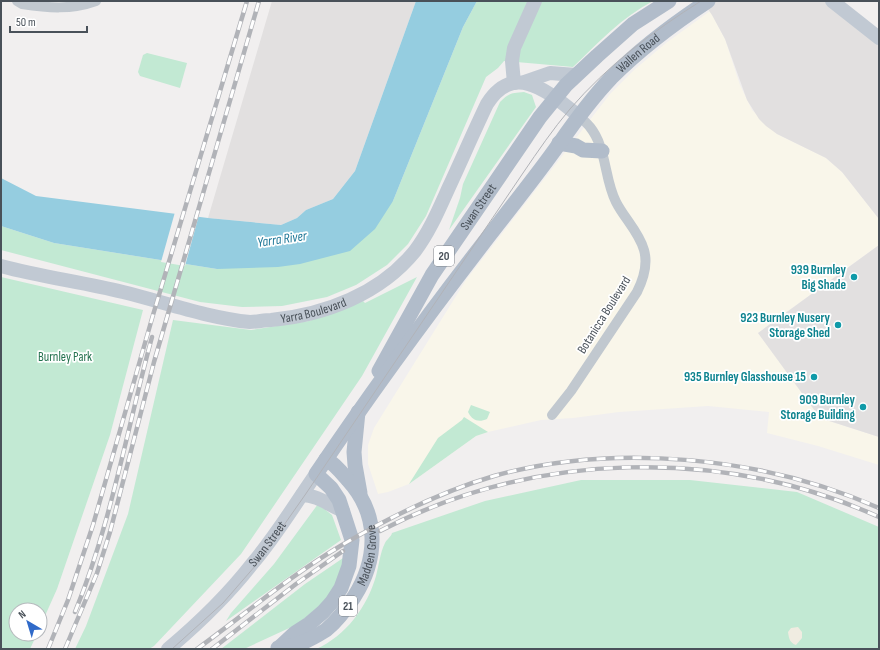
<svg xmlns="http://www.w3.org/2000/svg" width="880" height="650" font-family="'Sofia Sans Condensed',sans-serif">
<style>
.commercial{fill:#f9f6ea}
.education{fill:#e2e0e0}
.green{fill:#c2e9d3}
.sand{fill:#f0ece1}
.water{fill:#95cde0}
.pier{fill:#f1efef}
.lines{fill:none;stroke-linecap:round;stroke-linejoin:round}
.street{stroke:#c1c8cf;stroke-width:10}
.secondary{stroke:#c1c9d3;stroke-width:14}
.primary{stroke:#b1bcca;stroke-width:15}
.tram{stroke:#b1b3b8;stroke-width:1}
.rail-casing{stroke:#b1b3b8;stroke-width:4.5}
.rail{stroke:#fff;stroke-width:3;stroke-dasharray:9;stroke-linecap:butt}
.culture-dot{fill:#0f9aa8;stroke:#fff;stroke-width:1.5}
.labels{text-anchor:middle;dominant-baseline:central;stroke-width:3.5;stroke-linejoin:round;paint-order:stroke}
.shield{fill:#fff;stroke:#80858b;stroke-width:1}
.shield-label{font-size:12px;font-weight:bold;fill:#495159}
.street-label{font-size:13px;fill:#495159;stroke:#fff}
.culture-label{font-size:13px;font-weight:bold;fill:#0d838f;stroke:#fff;text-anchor:end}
.park-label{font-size:13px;fill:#23714e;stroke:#fff}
.water-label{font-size:14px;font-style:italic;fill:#1e7797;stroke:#fff}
</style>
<rect width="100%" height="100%" fill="#f1efef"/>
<polygon class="commercial" points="710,11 725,39 740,85 752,110 777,134 826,158 842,172 879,219 879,245 758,333 781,364 826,420 879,437 879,465 818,446 767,433 769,412 708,406 619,412 573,418 541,420 488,432 476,436 409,484 388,492 378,494 368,464 368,445 374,428 466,280 610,94 634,70 666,43"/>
<g class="education">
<polygon points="272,1 416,1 355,171 333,199 306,210 297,218 281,225 208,218"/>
<polygon points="704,1 837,1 879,37 879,219 842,172 826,158 777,134 766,126 759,119 747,100 725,39 712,15 703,2"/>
<polygon points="879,245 879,437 820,418 758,333"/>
</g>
<g class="green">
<path d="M 477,1 L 653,1 C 622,17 598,43 573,67 L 504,61 L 498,68 L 486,77 L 426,216 L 408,244 L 387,265 L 356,285 L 327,297 L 282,306 L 242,307 L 200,302 L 1,250 L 1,226 L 54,243 L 217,269 L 393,201 L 463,27 Z"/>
<polygon points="147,53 187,63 180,88 140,76 138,72 143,55"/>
<path d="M 524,92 L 532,95 L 536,107 L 449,230 L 460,198 L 463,184 L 500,102 C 509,93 512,93 524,92 Z"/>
<polygon points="1,277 143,310 110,435 57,589 40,627 40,610 16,610 16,634 37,634 30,649 1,649"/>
<polygon points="417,277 362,376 241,554 154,646 149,649 75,649 86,626 128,514 173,320 251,330 309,321 363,301 365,303"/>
<path d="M 471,405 L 490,412 L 487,419 C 478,423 472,420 468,412 Z"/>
<polygon points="464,417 488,432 476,436 409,484 438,438 462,420"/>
<path d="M 581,480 L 690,480 L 797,492 L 879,527 L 879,649 L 316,649 C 346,636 367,607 376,576 C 379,565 380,553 385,543 C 387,539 391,537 392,533 L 485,501 Z"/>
<polygon points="318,504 332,515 341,540 226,621 231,613 274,564"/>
<polygon points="346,556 333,594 298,624 244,649 221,649 305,584"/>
</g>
<path class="sand" d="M 798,627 L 802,632 L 802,638 L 796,645 C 790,643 789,639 788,632 L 791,628 Z"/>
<polygon class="water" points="416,1 477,1 463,27 393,201 375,229 350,251 300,264 278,267 217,269 54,243 1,226 1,178 36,196 208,218 281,225 297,218 306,210 333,199 355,171"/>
<polygon class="pier" points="175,212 199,215 185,266 161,262"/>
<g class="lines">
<g class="street">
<path d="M 17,1 L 22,4 C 48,8 71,10 96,1"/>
<path d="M 552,415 L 571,391 L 637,292 C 643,280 648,264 644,250 C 639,232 624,218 616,202 C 604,179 607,148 590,127 C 587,123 583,120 579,116"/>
</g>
<g class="secondary">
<polyline points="832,1 879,38"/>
<polyline points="524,82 550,73 576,75"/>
<polyline points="514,83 512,61 514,48 535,1"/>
<path id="s1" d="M 1,266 C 41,277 83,282 123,292 C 164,302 208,318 250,322 C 257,322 264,320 271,320 C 325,315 380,294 415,251 C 430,231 439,209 449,187 C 462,159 474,131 487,104 C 515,60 550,94 579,116"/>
<path d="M 302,495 C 317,495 329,505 343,511"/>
<path id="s2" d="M 168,649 C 199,623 227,596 252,564 C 276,536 295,504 316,474"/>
</g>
<g class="primary">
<polyline points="559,143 576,146 583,150 602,151"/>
<path id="s3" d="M 379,371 L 432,275 L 540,117 L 566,85 L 597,56 L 633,24 L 669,1"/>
<polyline points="358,412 354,452 355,465 360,493"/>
<path id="s4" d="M 280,647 L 295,633 L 309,624 L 323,612 L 332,602 L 341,588 L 349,566 L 352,540 L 339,500 L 331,488 L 316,474 C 374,388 435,305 499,223 C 519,197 540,171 559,144 C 575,121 592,98 611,78 C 640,49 673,24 708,1"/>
<path id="s5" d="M 278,648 C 285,646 292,646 299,644 C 308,641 318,635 326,630 C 337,621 346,609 354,597 C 378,559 380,515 348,480 C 342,473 334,463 326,459"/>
</g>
<path class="tram" d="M 172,649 L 223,603 L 256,565 L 305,495 L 523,173 C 538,151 553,129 570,109 C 607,66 653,31 701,1"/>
<defs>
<g id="rail">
<path d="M 380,531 C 533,451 722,446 879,517"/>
<path d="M 75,612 C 111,524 127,429 152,337"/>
<polyline points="48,649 68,600 93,525 153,315 247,1"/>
<polyline points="65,649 97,573 110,532 154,362 259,1"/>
<path d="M 197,649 C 245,614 291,575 342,545 C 390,517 440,492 494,476 C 615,442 764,457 879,508"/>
<polyline points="212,649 296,584 343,551"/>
</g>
</defs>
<use href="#rail" class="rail-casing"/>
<use href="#rail" class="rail"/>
</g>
<g class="culture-dot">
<circle cx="854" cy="277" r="4"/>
<circle cx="838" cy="325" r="4"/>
<circle cx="814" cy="377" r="4"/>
<circle cx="863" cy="407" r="4"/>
</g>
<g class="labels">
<g class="shield">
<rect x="434" y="246" width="20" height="20" rx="3"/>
<rect x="339" y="596" width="18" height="20" rx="3"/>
</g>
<g class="shield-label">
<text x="444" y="256">20</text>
<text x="348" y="606">21</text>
</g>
<g class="street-label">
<text stroke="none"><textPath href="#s4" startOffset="743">Wallen Road</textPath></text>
<text stroke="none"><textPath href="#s3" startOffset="192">Swan Street</textPath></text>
<text stroke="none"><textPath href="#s1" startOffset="320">Yarra Boulevard</textPath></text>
<text transform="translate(604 315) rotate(-58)">Botanicca Boulevard</text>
<text stroke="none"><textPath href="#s2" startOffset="145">Swan Street</textPath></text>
<text stroke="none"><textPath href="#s5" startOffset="140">Madden Grove</textPath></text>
</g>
<g class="culture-label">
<text x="846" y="270">939 Burnley<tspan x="846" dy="15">Big Shade</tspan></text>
<text x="830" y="318">923 Burnley Nusery<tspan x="830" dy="15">Storage Shed</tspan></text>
<text x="806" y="377">935 Burnley Glasshouse 15</text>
<text x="855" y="400">909 Burnley<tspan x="855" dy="15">Storage Building</tspan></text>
</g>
<g class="park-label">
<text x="65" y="357">Burnley Park</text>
</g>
<g class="water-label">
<text transform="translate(282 239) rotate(-8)">Yarra River</text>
</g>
</g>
<rect width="880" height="650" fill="none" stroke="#495159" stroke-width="4"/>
<g transform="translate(28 622) rotate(322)"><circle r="19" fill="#ffffff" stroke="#b6b9bd"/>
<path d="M0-3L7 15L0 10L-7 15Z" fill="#306ac9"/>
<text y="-6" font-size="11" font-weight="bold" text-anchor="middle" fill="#495159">N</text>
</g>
<path d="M10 26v6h77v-6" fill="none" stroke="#495159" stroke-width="2"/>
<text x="16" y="26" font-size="12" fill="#495159" stroke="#ffffff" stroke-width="3" paint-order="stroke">50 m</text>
</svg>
